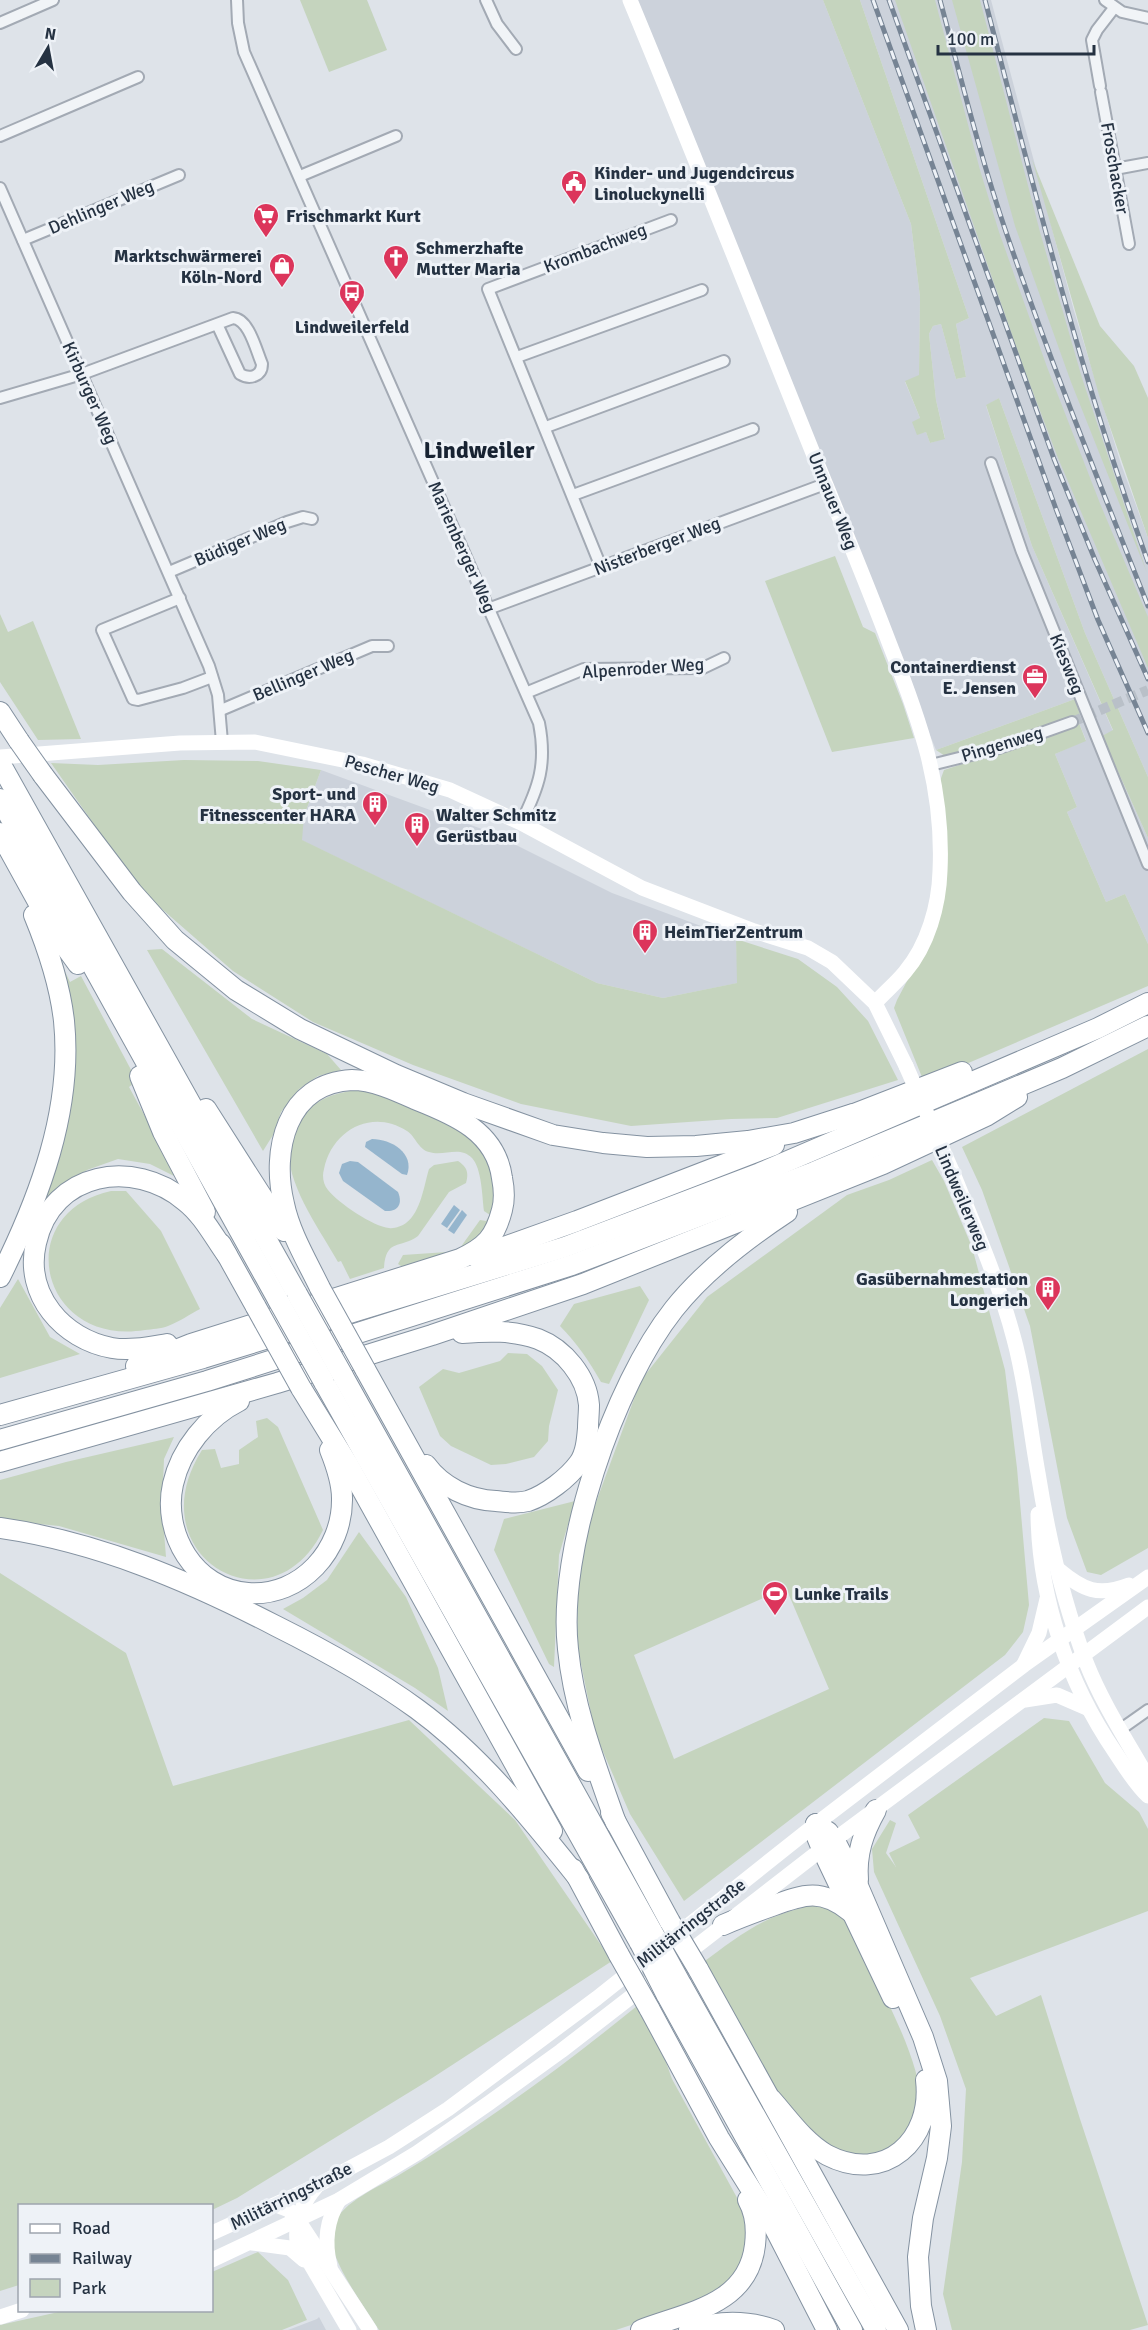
<svg xmlns="http://www.w3.org/2000/svg" width="1148" height="2330" font-family="Signika,sans-serif">
<style>
.built{fill:#ccd2db}
.green{fill:#c5d4be;fill-rule:evenodd}
.water{fill:#95b5cd}
.lines{fill:none;stroke-linecap:round;stroke-linejoin:round}
.street-tunnel{stroke:#b9c0c8;stroke-width:10;stroke-dasharray:10 5;stroke-linecap:butt}
.street-casing{stroke:#a3aab4;stroke-width:14}
.highway-casing{stroke:#8492a1;stroke-width:22}
.street{stroke:#f1f4f7;stroke-width:10}
.secondary{stroke:#fff;stroke-width:15}
.highway{stroke:#fff;stroke-width:20}
.rail-casing{stroke:#768494;stroke-width:5}
.rail{stroke:#eef2f7;stroke-width:3;stroke-dasharray:9;stroke-linecap:butt}
.highway-bridge-casing{stroke:#8492a1;stroke-width:22;stroke-linecap:butt}
.secondary-bridge{stroke:#fff;stroke-width:15}
.highway-bridge{stroke:#fff;stroke-width:20}
.labels{text-anchor:middle;dominant-baseline:central;stroke-width:6;stroke-linejoin:round;paint-order:stroke}
.street-label{font-size:18px;fill:#253242;stroke:#eef2f7}
.poi-label{font-size:18px;font-weight:bold;fill:#253242;stroke:#eef2f7;text-anchor:start}
.district-label{font-size:24px;font-weight:bold;fill:#182332;stroke:#eef2f7}
</style>
<rect width="100%" height="100%" fill="#dee3e9"/>
<g class="built">
<polygon points="636,0 823,0 911,224 920,297 919,376 905,382 920,418 917,434 926,432 930,443 945,438 936,400 929,334 933,326 941,324 956,379 966,377 956,324 969,318 860,0 991,0 1074,311 1121,464 1148,538 1148,777 1085,633 999,398 986,406 1032,546 1113,731 1102,736 1148,838 1148,944 1125,894 1106,902 1067,812 1077,807 1055,754 1086,740 1079,723 1080,715 1075,699 936,750"/>
<polygon points="321,770 490,832 612,893 736,939 738,983 663,998 597,983 301,840 304,816"/>
<polygon points="319,2317 326,2330 288,2330 317,2319"/>
</g>
<g class="green">
<polygon points="300,0 367,0 387,50 329,72"/>
<polygon points="823,0 860,0 969,318 956,324 966,377 956,379 941,324 933,326 929,334 936,400 945,439 930,443 926,432 917,435 912,422 920,418 905,381 919,375 920,297 911,224"/>
<polygon points="895,0 935,0 980,170 999,232 1047,367 1101,506 1148,617 1148,668 1058,458 1024,369"/>
<polygon points="952,0 980,0 1040,232 1082,378 1147,573 1071,382 1015,226"/>
<polygon points="1032,159 1100,326 1134,366 1148,398 1148,538 1099,395"/>
<polygon points="999,398 1085,633 1148,777 1148,838 1102,736 1113,730 1032,546 986,405"/>
<polygon points="835,556 863,627 875,633 903,704 914,738 832,752 765,581"/>
<polygon points="0,614 8,632 33,621 81,739 38,740 0,682"/>
<polygon points="1075,699 1080,715 998,744 945,756 936,750"/>
<polygon points="1079,723 1086,741 1055,754 1077,807 1067,812 1106,902 1125,894 1148,944 1148,986 924,1082 894,1008 897,1000 932,934 940,781 944,770 999,752"/>
<polygon points="184,760 258,761 321,770 304,816 302,840 597,983 663,998 737,983 736,939 798,959 837,987 868,1021 898,1080 777,1118 731,1119 631,1126 521,1104 413,1065 313,1022 233,971 140,890 51,763 98,765"/>
<polygon points="162,949 252,1019 327,1054 341,1070 318,1076 299,1089 281,1112 273,1135 263,1151 147,950"/>
<polygon points="59,959 70,982 81,976 137,1081 129,1087 176,1173 174,1176 150,1164 118,1159 87,1170 55,1193 37,1220 58,1150"/>
<polygon points="1148,1049 1148,1548 1101,1575 1087,1572 1067,1518 1030,1326 982,1190 962,1147"/>
<path d="M 358,1090 C 387,1096 460,1121 478,1144 C 491,1160 494,1176 495,1195 C 495,1210 489,1230 477,1241 C 460,1255 426,1261 404,1268 L 398,1264 L 403,1255 L 447,1252 L 460,1248 L 480,1220 L 486,1221 L 490,1215 L 484,1211 C 482,1196 482,1169 472,1158 C 459,1145 444,1157 429,1152 C 419,1150 415,1136 407,1131 C 372,1108 332,1130 324,1169 C 322,1176 323,1184 328,1190 C 338,1203 374,1227 389,1228 C 394,1229 402,1226 406,1223 C 421,1212 424,1185 429,1169 L 434,1165 L 458,1161 C 467,1167 469,1172 466,1183 L 449,1192 L 418,1236 C 400,1249 386,1238 384,1268 L 350,1279 L 341,1261 L 338,1262 C 321,1231 282,1179 290,1143 C 291,1137 295,1131 298,1126 C 309,1100 333,1093 358,1090 Z"/>
<path d="M 932,1160 L 944,1181 L 972,1247 L 1005,1370 L 1017,1468 L 1029,1605 L 1023,1632 L 1005,1655 L 684,1901 L 630,1814 L 595,1733 L 577,1644 L 578,1562 L 588,1524 L 641,1380 L 707,1297 L 847,1195 L 889,1180 ZM 786,1588 L 829,1689 L 674,1759 L 634,1655 Z"/>
<path d="M 111,1191 L 126,1191 L 161,1231 L 200,1309 C 190,1314 179,1322 168,1326 C 161,1329 152,1329 145,1330 C 39,1347 10,1213 111,1191 Z"/>
<polygon points="18,1279 50,1337 80,1354 0,1378 0,1308"/>
<path d="M 640,1286 L 649,1300 L 609,1384 L 601,1382 C 589,1361 577,1343 560,1326 L 574,1304 Z"/>
<polygon points="508,1353 527,1354 542,1366 558,1390 549,1426 548,1441 534,1457 506,1464 491,1465 451,1446 440,1436 419,1387 443,1369 459,1373 500,1361"/>
<path d="M 267,1418 L 278,1427 L 323,1530 C 272,1635 135,1556 202,1450 L 215,1449 L 221,1468 L 239,1464 L 239,1450 L 258,1437 L 256,1421 Z"/>
<polygon points="174,1437 164,1459 162,1507 166,1557 59,1526 0,1520 0,1480 66,1462"/>
<polygon points="575,1501 559,1555 554,1667 549,1664 494,1550 504,1519"/>
<polygon points="359,1532 406,1597 438,1668 448,1711 415,1688 283,1609 303,1598 327,1580"/>
<polygon points="0,1573 126,1653 173,1786 409,1720 515,1820 612,1961 426,2082 237,2198 212,2210 212,2206 20,2206 19,2285 0,2291"/>
<polygon points="1044,1718 1069,1721 1105,1783 1139,1812 1148,1829 1148,1911 970,1978 996,2016 1041,1995 1080,2119 1148,2325 1130,2330 952,2330 943,2294 962,2162 966,2089 940,2016 874,1872 872,1849 890,1820 896,1823 886,1853 896,1867 889,1853 920,1838 908,1815"/>
<path d="M 801,1901 L 840,1910 C 862,1952 927,2064 920,2108 C 918,2118 903,2138 897,2148 L 863,2159 L 819,2142 L 775,2087 L 702,1963 C 735,1939 761,1917 802,1908 Z"/>
<path d="M 637,2006 L 661,2048 L 672,2079 L 741,2205 L 747,2237 L 745,2254 L 735,2273 L 715,2292 L 667,2313 L 616,2330 L 379,2330 C 364,2306 345,2281 335,2255 C 332,2248 333,2231 335,2224 C 340,2203 382,2185 399,2175 C 483,2125 562,2067 637,2006 Z"/>
<polygon points="258,2252 288,2280 307,2320 282,2330 0,2330 0,2325 63,2311 212,2310 212,2272"/>
</g>
<g class="water">
<path d="M 372,1139 C 391,1139 415,1153 407,1175 L 402,1174 L 365,1147 L 366,1142 Z"/>
<path d="M 350,1161 L 358,1162 L 398,1192 C 403,1204 398,1212 385,1211 L 343,1181 L 339,1173 L 342,1164 Z"/>
<polygon points="454,1205 460,1210 447,1228 441,1224"/>
<polygon points="462,1210 467,1215 454,1234 448,1230"/>
</g>
<g class="lines">
<polyline class="street-tunnel" points="1072,722 1148,690"/>
<defs>
<g id="street">
<path d="M 237,0 L 238,23 L 244,52 L 539,723 C 547,764 539,787 521,823"/>
<polyline points="486,0 497,24 516,49"/>
<polyline points="1105,0 1122,12 1148,18"/>
<polyline points="0,23 53,0"/>
<polyline points="1100,86 1092,40 1097,30 1114,8"/>
<polyline points="1101,92 1129,244"/>
<polyline points="0,136 138,77"/>
<polyline points="1115,169 1148,163"/>
<polyline points="300,176 396,136"/>
<polyline points="0,188 209,666 218,695 222,742"/>
<polyline points="23,240 179,175"/>
<polyline points="517,357 702,290"/>
<path d="M 0,398 L 82,374 L 233,318 C 249,319 256,350 262,364 C 262,376 250,380 240,374 L 217,324"/>
<polyline points="546,427 724,361"/>
<polyline points="991,463 1022,552 1148,864"/>
<polyline points="573,495 753,429"/>
<polyline points="601,567 488,289 671,220"/>
<polyline points="169,572 287,522 303,517 312,519"/>
<polyline points="180,598 102,630 133,699 138,700 183,688 212,677"/>
<polyline points="488,609 825,484"/>
<polyline points="528,692 584,669 703,668 724,658"/>
<polyline points="221,710 372,646 388,646"/>
<polyline points="931,765 999,748 1072,722"/>
<polyline points="1121,1729 1148,1710"/>
</g>
<g id="highway">
<polyline points="0,712 19,741"/>
<polyline points="0,763 297,1294"/>
<polyline points="43,775 132,892 175,940 236,990 300,1029 396,1075 463,1103 553,1135 603,1143 647,1147 696,1146 748,1141 794,1133 853,1114"/>
<polyline points="0,799 278,1300"/>
<polyline points="0,833 54,931 78,964"/>
<polyline points="140,1076 163,1132 205,1212"/>
<polyline points="206,1109 284,1231"/>
<polyline points="841,1119 962,1072"/>
<polyline points="221,1244 256,1307"/>
<polyline points="476,1257 577,1221 774,1145"/>
<path d="M 0,1277 C 39,1199 73,1110 64,1021 C 60,985 48,949 34,915"/>
<path d="M 167,1344 C 149,1347 130,1351 112,1348 C 63,1339 24,1295 36,1243 C 52,1171 134,1158 185,1201 C 203,1215 214,1237 227,1255"/>
<path d="M 136,1366 L 191,1344 L 460,1259 C 486,1247 495,1237 502,1210 C 505,1199 504,1188 502,1178 C 496,1132 455,1115 417,1100 C 397,1091 374,1080 352,1080 C 286,1083 271,1151 284,1204 C 290,1233 307,1261 320,1288"/>
<polyline points="365,1369 588,1771"/>
<polyline points="343,1376 653,1933"/>
<polyline points="324,1382 640,1943"/>
<polyline points="301,1388 349,1466 552,1831"/>
<path d="M 239,1401 C 207,1417 181,1449 173,1484 C 162,1533 194,1589 248,1593 C 301,1597 343,1550 342,1498 C 342,1482 336,1465 330,1450"/>
<polyline points="0,1415 203,1358 565,1247 760,1173 1098,1028 1148,1003"/>
<polyline points="0,1440 207,1381 572,1265 814,1172 1062,1068 1148,1026"/>
<polyline points="0,1462 277,1383 432,1335 583,1284 883,1164 986,1116 1017,1097"/>
<path d="M 426,1465 C 442,1487 469,1500 496,1501 C 507,1502 517,1504 528,1501 C 546,1495 568,1478 579,1463 C 586,1453 587,1440 588,1428 C 588,1421 589,1413 589,1405 C 587,1377 564,1349 538,1339 C 513,1330 488,1331 462,1333"/>
<path d="M 0,1528 C 98,1542 189,1581 276,1626 C 324,1650 373,1677 417,1709 C 480,1755 530,1818 579,1879"/>
<polyline points="611,1813 670,1922"/>
<path d="M 616,1823 C 596,1766 574,1710 568,1649 C 557,1551 613,1386 674,1309 C 705,1270 746,1239 787,1212"/>
<polyline points="816,1824 828,1832 835,1841 858,1886 923,2037 937,2081 941,2126 937,2158 923,2218 918,2257 921,2306 926,2330"/>
<polyline points="816,1824 817,1837 822,1849 893,1998"/>
<polyline points="573,1869 619,1955"/>
<path d="M 858,1880 C 856,1854 863,1833 876,1810"/>
<path d="M 723,1925 C 739,1918 755,1912 772,1906 C 804,1894 822,1888 851,1912"/>
<polyline points="698,1969 898,2330"/>
<polyline points="681,1984 876,2330"/>
<polyline points="666,1994 852,2330"/>
<polyline points="649,2008 719,2138 772,2223 827,2330"/>
<path d="M 771,2099 C 788,2118 804,2142 827,2155 C 885,2185 933,2140 926,2080"/>
<path d="M 641,2330 C 688,2312 748,2305 755,2245 C 757,2228 756,2214 748,2200"/>
<path d="M 689,2330 C 717,2321 746,2320 774,2330"/>
</g>
</defs>
<use href="#street" class="street-casing"/>
<use href="#highway" class="highway-casing"/>
<use href="#street" class="street"/>
<g class="secondary">
<path d="M 630,0 C 694,154 755,309 817,463 C 842,524 867,584 890,645 C 920,721 944,787 940,871 C 939,905 928,945 905,972 C 896,983 885,992 875,1003"/>
<polyline points="0,757 180,743 255,742 362,764 450,790 521,823 642,888 754,931 808,948 832,962 875,1003 906,1066"/>
<path d="M 953,1173 C 975,1228 999,1282 1014,1339 C 1026,1383 1030,1429 1038,1473 C 1048,1536 1064,1604 1086,1662 C 1102,1703 1127,1741 1148,1778"/>
<path d="M 1038,1514 C 1039,1598 1068,1683 1115,1752 C 1125,1767 1135,1784 1148,1796"/>
<path d="M 1059,1570 C 1083,1590 1098,1597 1129,1585"/>
<polyline points="1024,1664 1039,1633 1047,1599"/>
<polyline points="1025,1700 1057,1695 1087,1708"/>
<path d="M 316,2187 C 302,2203 295,2220 297,2241 L 349,2330"/>
<polyline points="276,2205 289,2210 298,2220 370,2330"/>
<polyline points="212,2233 318,2185 389,2147 448,2109 597,1998 816,1824 1024,1665 1148,1577"/>
<polyline points="252,2243 290,2248 304,2260"/>
<polyline points="212,2260 339,2200 417,2153 489,2103 561,2051 822,1849 1148,1607"/>
<path d="M 330,2266 C 324,2242 326,2221 339,2200"/>
<polyline points="0,2317 22,2310"/>
</g>
<use href="#highway" class="highway"/>
<defs>
<g id="rail">
<polyline points="873,0 1056,509 1098,620 1148,733"/>
<polyline points="889,0 1054,459 1095,560 1148,679"/>
<path d="M 940,0 C 961,78 980,156 1006,232 C 1049,358 1099,482 1148,606"/>
<path d="M 985,0 C 1034,189 1081,378 1148,562"/>
</g>
</defs>
<use href="#rail" class="rail-casing"/>
<use href="#rail" class="rail"/>
<defs>
<g id="highway-bridge">
<polyline points="19,741 43,775"/>
<polyline points="320,1288 365,1369"/>
<polyline points="297,1294 343,1376"/>
<polyline points="278,1300 324,1382"/>
<polyline points="256,1307 301,1388"/>
<polyline points="670,1922 698,1969"/>
<polyline points="653,1933 681,1984"/>
<polyline points="640,1943 666,1994"/>
<polyline points="619,1955 649,2008"/>
</g>
</defs>
<use href="#highway-bridge" class="highway-bridge-casing"/>
<polyline class="secondary-bridge" points="906,1066 953,1173"/>
<use href="#highway-bridge" class="highway-bridge"/>
</g>
<defs>
<symbol id="civic-pin" viewBox="-11 -11 22 30"><path d="M0 17L-7.5 6A9.5 9.5 0 1 1 7.5 6Z" fill="#dc355b" stroke="#eef2f7"/><path d="M-.6-6.5H3V-4.5H.6V-3L4-1V1h2V6H-6V1h2V-1L-.6-3ZM-1.2 2.5V6h2.4V2.5Z" fill="#fff"/></symbol>
<symbol id="supermarket-pin" viewBox="-11 -11 22 30"><path d="M0 17L-7.5 6A9.5 9.5 0 1 1 7.5 6Z" fill="#dc355b" stroke="#eef2f7"/><path d="M-6-5.5h2.5l.6 2H6L4.5 2H-2.5L-4.4-4H-6ZM-1.5 3.2a1.3 1.3 0 1 0 .1 0ZM3 3.2a1.3 1.3 0 1 0 .1 0Z" fill="#fff"/></symbol>
<symbol id="church-pin" viewBox="-11 -11 22 30"><path d="M0 17L-7.5 6A9.5 9.5 0 1 1 7.5 6Z" fill="#dc355b" stroke="#eef2f7"/><path d="M-1.2-6h2.4v3.5h3.3v2.4h-3.3V6h-2.4V-.1h-3.3v-2.4h3.3Z" fill="#fff"/></symbol>
<symbol id="shop-pin" viewBox="-11 -11 22 30"><path d="M0 17L-7.5 6A9.5 9.5 0 1 1 7.5 6Z" fill="#dc355b" stroke="#eef2f7"/><path d="M-5-2.5h2.3a2.7 3.5 0 0 1 5.4 0H5L5.5 6h-11ZM-1.5-2.5h3a1.5 2.3 0 0 0-3 0Z" fill="#fff"/></symbol>
<symbol id="bus-pin" viewBox="-11 -11 22 30"><path d="M0 17L-7.5 6A9.5 9.5 0 1 1 7.5 6Z" fill="#dc355b" stroke="#eef2f7"/><path d="M-5-6H5V4H4V6H2V4H-2V6H-4V4H-5ZM-3.5-4V0h7V-4ZM-3.5 1.2v1.5H-2V1.2ZM2 1.2v1.5H3.5V1.2Z" fill="#fff"/></symbol>
<symbol id="office-pin" viewBox="-11 -11 22 30"><path d="M0 17L-7.5 6A9.5 9.5 0 1 1 7.5 6Z" fill="#dc355b" stroke="#eef2f7"/><path d="M-6-3h4V-5.5h4V-3h4V5H-6ZM-1-4.5V-3h2v-1.5ZM-6 0V1H6V0Z" fill="#fff"/></symbol>
<symbol id="building-pin" viewBox="-11 -11 22 30"><path d="M0 17L-7.5 6A9.5 9.5 0 1 1 7.5 6Z" fill="#dc355b" stroke="#eef2f7"/><path d="M-4-6H4V6H1V3H-1V6H-4ZM-2.5-4.3h1.7v1.8h-1.7ZM.8-4.3h1.7v1.8H.8ZM-2.5-1h1.7V.8h-1.7ZM.8-1h1.7V.8H.8Z" fill="#fff"/></symbol>
<symbol id="stadium-pin" viewBox="-11 -11 22 30"><path d="M0 17L-7.5 6A9.5 9.5 0 1 1 7.5 6Z" fill="#dc355b" stroke="#eef2f7"/><path d="M0-5a6.5 5 0 1 0 0 10a6.5 5 0 1 0 0-10ZM-3.5-1.8h7v3.6h-7Z" fill="#fff"/></symbol>
</defs>
<g fill-rule="evenodd">
<use href="#civic-pin" x="559" y="168" width="30" height="40"/>
<use href="#supermarket-pin" x="251" y="201" width="30" height="40"/>
<use href="#church-pin" x="381" y="243" width="30" height="40"/>
<use href="#shop-pin" x="267" y="251" width="30" height="40"/>
<use href="#bus-pin" x="337" y="278" width="30" height="40"/>
<use href="#office-pin" x="1020" y="662" width="30" height="40"/>
<use href="#building-pin" x="360" y="789" width="30" height="40"/>
<use href="#building-pin" x="402" y="810" width="30" height="40"/>
<use href="#building-pin" x="630" y="917" width="30" height="40"/>
<use href="#building-pin" x="1033" y="1274" width="30" height="40"/>
<use href="#stadium-pin" x="760" y="1579" width="30" height="40"/>
</g>
<g class="labels">
<g class="street-label">
<text transform="translate(1115 168) rotate(80)">Froschacker</text>
<text transform="translate(101 207) rotate(-23)">Dehlinger Weg</text>
<text transform="translate(595 248) rotate(-21)">Krombachweg</text>
<text transform="translate(90 393) rotate(66)">Kirburger Weg</text>
<text transform="translate(833 501) rotate(68)">Unnauer Weg</text>
<text transform="translate(240 542) rotate(-23)">Büdiger Weg</text>
<text transform="translate(657 546) rotate(-21)">Nisterberger Weg</text>
<text transform="translate(462 547) rotate(66)">Marienberger Weg</text>
<text transform="translate(1067 664) rotate(68)">Kiesweg</text>
<text transform="translate(643 668) rotate(-4)">Alpenroder Weg</text>
<text transform="translate(303 675) rotate(-23)">Bellinger Weg</text>
<text transform="translate(1002 744) rotate(-17)">Pingenweg</text>
<text transform="translate(392 774) rotate(16)">Pescher Weg</text>
<text transform="translate(962 1198) rotate(67)">Lindweilerweg</text>
<text transform="translate(691 1923) rotate(-38)">Militärringstraße</text>
<text transform="translate(291 2196) rotate(-26)">Militärringstraße</text>
</g>
<g class="poi-label">
<text x="594" y="173">Kinder- und Jugendcircus<tspan x="594" dy="21">Linoluckynelli</tspan></text>
<text x="286" y="216">Frischmarkt Kurt</text>
<text x="416" y="248">Schmerzhafte<tspan x="416" dy="21">Mutter Maria</tspan></text>
<text x="262" y="256" text-anchor="end">Marktschwärmerei<tspan x="262" dy="21">Köln-Nord</tspan></text>
<text x="352" y="327" text-anchor="middle">Lindweilerfeld</text>
<text x="1016" y="667" text-anchor="end">Containerdienst<tspan x="1016" dy="21">E. Jensen</tspan></text>
<text x="356" y="794" text-anchor="end">Sport- und<tspan x="356" dy="21">Fitnesscenter HARA</tspan></text>
<text x="436" y="815">Walter Schmitz<tspan x="436" dy="21">Gerüstbau</tspan></text>
<text x="664" y="932">HeimTierZentrum</text>
<text x="1028" y="1279" text-anchor="end">Gasübernahmestation<tspan x="1028" dy="21">Longerich</tspan></text>
<text x="794" y="1594">Lunke Trails</text>
</g>
<g class="district-label">
<text x="479" y="450">Lindweiler</text>
</g>
</g>
<rect x="18" y="2204" width="195" height="108" fill="#eef2f7" stroke="#9ea5af" stroke-width="1.5"/>
<rect x="30" y="2224" width="30" height="9" fill="#ffffff" stroke="#9ea5af" stroke-width="1.5"/>
<text x="72" y="2234" font-size="18" fill="#253242">Road</text>
<rect x="30" y="2254" width="30" height="9" fill="#768494" stroke="#9ea5af" stroke-width="1.5"/>
<text x="72" y="2264" font-size="18" fill="#253242">Railway</text>
<rect x="30" y="2279" width="30" height="18" fill="#c5d4be" stroke="#9ea5af" stroke-width="1.5"/>
<text x="72" y="2294" font-size="18" fill="#253242">Park</text>
<g transform="translate(48 48) rotate(10)" stroke="#eef2f7" stroke-width="4.5" paint-order="stroke">
<path d="M0-4.5L10 22L0 15L-10 22Z" fill="#253242"/>
<text y="-9" font-size="16" font-weight="bold" text-anchor="middle" fill="#253242">N</text>
</g>
<path d="M938 45v9h156v-9" fill="none" stroke="#253242" stroke-width="3"/>
<text x="947" y="45" font-size="18" fill="#253242" stroke="#eef2f7" stroke-width="4.5" paint-order="stroke">100 m</text>
</svg>
